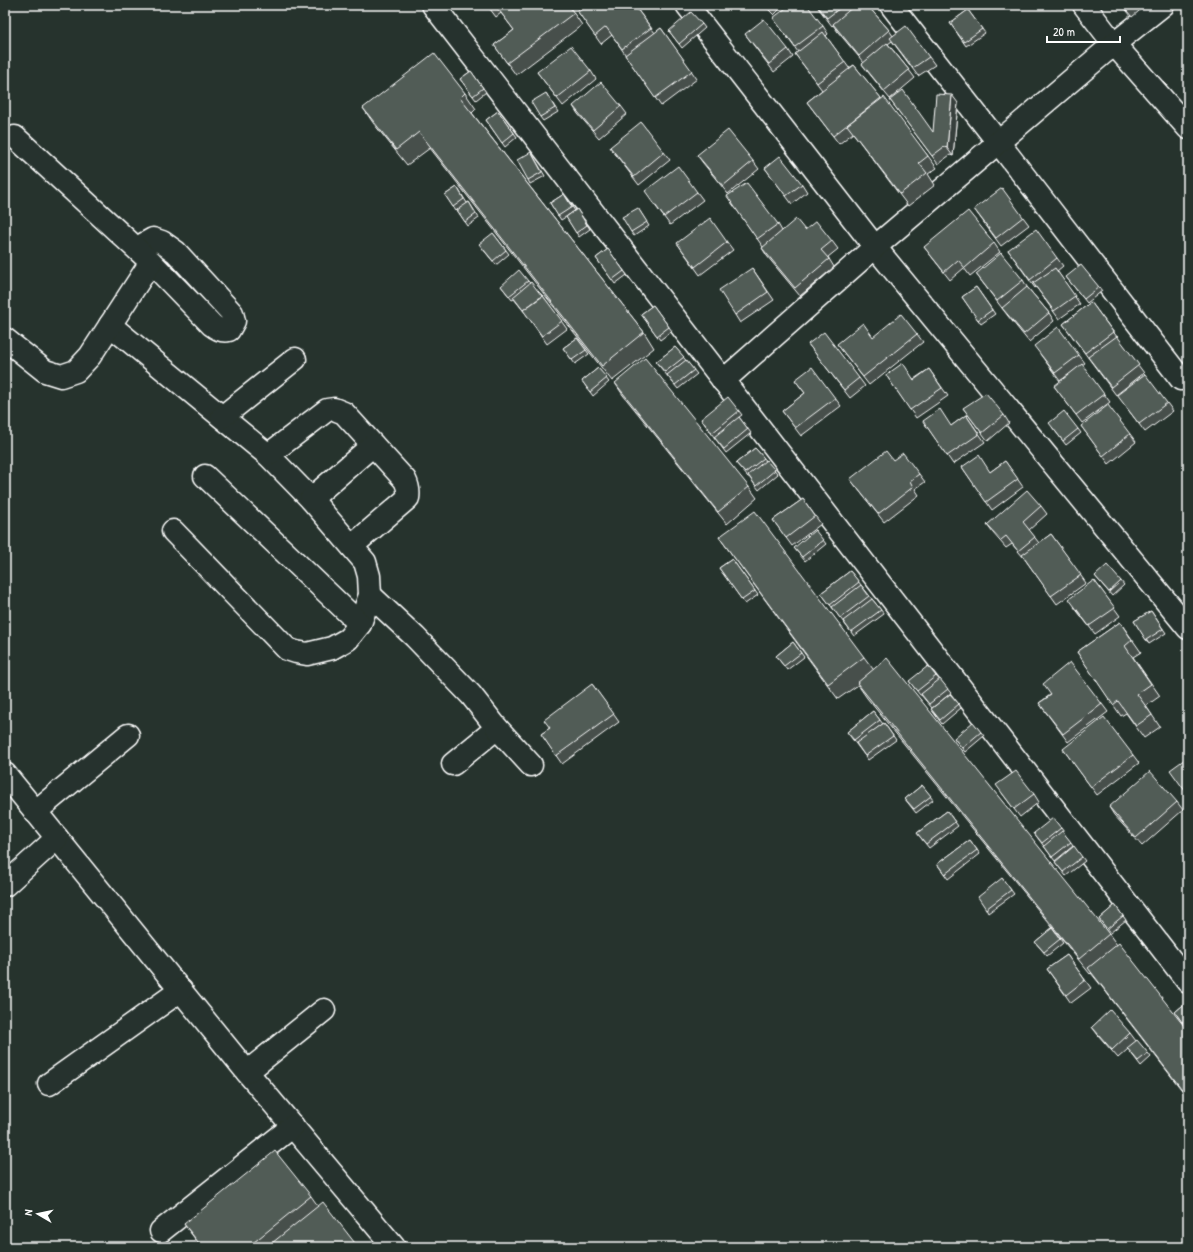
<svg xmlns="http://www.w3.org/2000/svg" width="1193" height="1252" font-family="'Patrick Hand',sans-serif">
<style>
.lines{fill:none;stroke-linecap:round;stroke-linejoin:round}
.minor-casing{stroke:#fff;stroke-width:25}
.minor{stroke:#26332d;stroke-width:22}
.wall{fill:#464f4b;stroke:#fff}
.shaded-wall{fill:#39403d;stroke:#fff}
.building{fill:#515c57;stroke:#fff}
</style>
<rect width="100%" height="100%" fill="#26332d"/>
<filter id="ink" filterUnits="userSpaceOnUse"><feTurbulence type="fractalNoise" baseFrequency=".025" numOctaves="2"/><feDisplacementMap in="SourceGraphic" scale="8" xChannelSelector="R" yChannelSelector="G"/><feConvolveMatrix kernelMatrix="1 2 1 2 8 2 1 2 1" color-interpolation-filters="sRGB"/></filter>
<g filter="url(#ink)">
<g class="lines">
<defs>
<g id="minor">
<polyline points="433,5 1188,982"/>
<polyline points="687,5 875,247 1188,628"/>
<polyline points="891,5 998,142 1181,379"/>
<polyline points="1084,5 1114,44 1188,128"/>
<path d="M 137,248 L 153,239 L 162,242 L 176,252 L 232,313 L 234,321 L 229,330 C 222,332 217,329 212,325 L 151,262"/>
<polyline points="110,325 268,455 311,499 365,562 369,576 370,595 360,624 348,639 332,648 307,654 296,652 287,649 173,531"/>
<polyline points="5,339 45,371 61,376 76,371 90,356 151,262 15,137"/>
<polyline points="723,381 875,247 1114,44 1163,5"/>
<polyline points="222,417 295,359"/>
<path d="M 268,455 L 327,410 L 334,409 L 344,413 L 405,480 C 408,486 409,492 408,498 L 352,546"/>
<polyline points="205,476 360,624"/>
<polyline points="311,499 373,445"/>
<polyline points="370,595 415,637 471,695 497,728 453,764"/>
<polyline points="497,728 531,765"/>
<polyline points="5,774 247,1072 394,1247"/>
<polyline points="35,812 128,735"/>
<polyline points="5,885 57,838"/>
<polyline points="247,1072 324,1010"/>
<polyline points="49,1084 181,990"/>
<polyline points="161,1231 293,1126"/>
</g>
</defs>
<use href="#minor" class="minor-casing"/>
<use href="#minor" class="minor"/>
</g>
<g class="wall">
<polygon points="487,5 568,5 582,25 516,75 494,45 514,30 501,13 496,17"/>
<polygon points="575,5 634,5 655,33 661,28 697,79 661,106 625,55 625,54 612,35 601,44 578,12 580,11"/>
<polygon points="764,5 784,5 774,15"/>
<polygon points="816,5 867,5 889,30 893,36 929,57 935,65 918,76 892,41 888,44 909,70 915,78 890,99 868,72 862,64 864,63 838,32 833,25 832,26"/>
<polygon points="1122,5 1146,5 1132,17"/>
<polygon points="968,10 985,33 966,46 950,23"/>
<polygon points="702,24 705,28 682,48 669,31"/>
<polygon points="779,26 823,26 828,34 826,36 849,68 854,65 928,156 937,168 928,174 935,185 908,206 853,133 839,144 807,102 822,90 795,54 798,52"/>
<polygon points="745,34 788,49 793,57 774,72"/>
<polygon points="471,71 486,92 476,100 460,79"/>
<polygon points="591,71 596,79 563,106 537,72"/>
<polygon points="465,93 476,109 472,113 644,332 654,348 612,381 430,148 407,165 374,124 363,108"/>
<polygon points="546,93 558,112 543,121 540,117"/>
<polygon points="890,100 933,132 958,103 953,156 950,155 938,164"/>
<polygon points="573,106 621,106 627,114 599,138 578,114"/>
<polygon points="498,111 517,137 505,147 486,120"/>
<polygon points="610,147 664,152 670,160 639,185"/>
<polygon points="531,152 545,176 530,184 528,180"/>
<polygon points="697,155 753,161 759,169 728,194 703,163"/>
<polygon points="765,168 802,184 807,192 792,204"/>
<polygon points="457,187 467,203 469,202 479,218 468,226 457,210 456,211 445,195"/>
<polygon points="697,192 703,200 670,225 650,199"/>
<polygon points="564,194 575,211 561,220 550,203"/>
<polygon points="727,196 778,224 782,231 805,230 832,241 838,249 828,257 834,267 800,296 767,256 762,248 763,247"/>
<polygon points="638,208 649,226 634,236 631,232"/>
<polygon points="577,209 590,229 579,237 566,217"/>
<polygon points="974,209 1023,217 1029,225 1001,246"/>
<polygon points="493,233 509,254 496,265 482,248"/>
<polygon points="727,242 733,250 700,275 677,243"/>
<polygon points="994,243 1000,252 970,276 964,268 950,280 924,247"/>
<polygon points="608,249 627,275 615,284 596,258"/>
<polygon points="1008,250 1057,258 1063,266 1057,271 1080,304 1059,319 1036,287 1035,288"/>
<polygon points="752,268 774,300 740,323 735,315"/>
<polygon points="976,274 1023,280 1027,287 1049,313 1054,321 1029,342 1008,316"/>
<polygon points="1066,277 1099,287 1102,291 1087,303"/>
<polygon points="528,281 543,296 567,329 547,344 526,314 514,299 512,300 501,286"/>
<polygon points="976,287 995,314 981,324 962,297"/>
<polygon points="1091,302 1144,373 1116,395 1063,324"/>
<polygon points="653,305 672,331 660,340 641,314"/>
<polygon points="917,334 923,342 869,385 837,344 873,337"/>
<polygon points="577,338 589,354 575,364 563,348"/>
<polygon points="808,344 859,378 865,386 850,398"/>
<polygon points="675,347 697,374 678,389 656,362"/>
<polygon points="1040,354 1079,355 1085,363 1060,381"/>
<polygon points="598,368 609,382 593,396 582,381"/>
<polygon points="929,369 948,396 916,418 886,375 914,379"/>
<polygon points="795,380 835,398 841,406 801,436 782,411 805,393"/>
<polygon points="615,383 749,487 757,498 727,524 623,395"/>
<polygon points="1054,386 1104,394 1110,402 1082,423"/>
<polygon points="1123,403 1167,403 1173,411 1145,432"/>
<polygon points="963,408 1004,415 1009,423 988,441"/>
<polygon points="739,411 742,415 739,417 751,433 726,453 714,437 701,419"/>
<polygon points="966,415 985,442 953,464 923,421 951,426"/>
<polygon points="1081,426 1130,434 1136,442 1109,464"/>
<polygon points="1052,427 1078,429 1081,433 1066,445"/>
<polygon points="755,448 778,474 759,490 749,477 748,477 736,463"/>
<polygon points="893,460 919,474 925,482 915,489 919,495 884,522 850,479"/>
<polygon points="1005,461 1023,487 992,510 962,467 990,472"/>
<polygon points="803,499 821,524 792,546 773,520"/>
<polygon points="1041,506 1047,514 1029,530 1039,543 1051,534 1086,583 1057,604 1024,558 1012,544 1006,548 993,533 987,525"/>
<polygon points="719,537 864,657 873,669 1109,934 1117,945 1188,1031 1188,1098 1099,983 1091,973 1090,974 867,698 858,685 838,699"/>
<polygon points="823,540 826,544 805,561 794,548"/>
<polygon points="732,559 758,595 745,604 719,568"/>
<polygon points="850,571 884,614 854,636 821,593"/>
<polygon points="1095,576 1121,581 1124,585 1112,596"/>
<polygon points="1094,580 1120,616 1095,634 1074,607"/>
<polygon points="1151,611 1166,633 1149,644 1134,621"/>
<polygon points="1120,622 1141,652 1133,657 1160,696 1146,706 1160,727 1144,738 1126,713 1121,716 1077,652"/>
<polygon points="793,642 804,657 787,670 776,656"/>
<polygon points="936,676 951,693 932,708 921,695 920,695 909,681"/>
<polygon points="592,684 619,722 562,764 541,734 550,728"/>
<polygon points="1050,695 1102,704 1108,712 1068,742 1039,703"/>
<polygon points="959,704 961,708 942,724 931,709"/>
<polygon points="873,711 883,724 871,733 884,723 896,740 868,760 847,732"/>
<polygon points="981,732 984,736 965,752 954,738"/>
<polygon points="1063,749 1133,755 1139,763 1097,795"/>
<polygon points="922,785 933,800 916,813 905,799"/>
<polygon points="1002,793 1034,794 1039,802 1020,817"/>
<polygon points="1177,802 1183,810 1142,846 1114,815 1109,807"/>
<polygon points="947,811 958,826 929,848 917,833"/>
<polygon points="1061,828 1064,832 1063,832 1073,846 1055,861 1034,833"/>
<polygon points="970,840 980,854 948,879 937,864"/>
<polygon points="1082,857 1085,861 1066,876 1055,862"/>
<polygon points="1002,878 1014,894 988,913 986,909"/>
<polygon points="1115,905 1126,920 1110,933 1099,919"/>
<polygon points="1052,928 1063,943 1047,956 1035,942"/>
<polygon points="1067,955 1091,988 1071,1003 1047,969"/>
<polygon points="1188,1001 1188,1024 1185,1026 1175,1012"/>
<polygon points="1092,1027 1130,1033 1136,1041 1148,1053 1151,1057 1141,1066 1128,1049 1118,1058 1098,1035"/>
<polygon points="311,1196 318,1206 358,1247 201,1247 184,1224"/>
</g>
<polygon class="shaded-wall" points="952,95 958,103 953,156 947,148"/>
<g class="building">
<polygon points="495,5 568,5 574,13 507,63 494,45 514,30"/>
<polygon points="576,5 582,5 579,8"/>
<polygon points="588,5 634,5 651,28 622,49 606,27 595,36 578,12"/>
<polygon points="790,5 807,5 823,26 795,47 773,18"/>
<polygon points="817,5 844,5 827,18"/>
<polygon points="855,5 867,5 889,30 859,56 833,24"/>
<polygon points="968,10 982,29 964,42 950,23"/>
<polygon points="691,12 702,24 679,44 669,31"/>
<polygon points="764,19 788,49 769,64 745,34"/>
<polygon points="906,26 929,57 913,68 890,38"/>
<polygon points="661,28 692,71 655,98 625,55"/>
<polygon points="823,32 845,62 817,83 795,54"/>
<polygon points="887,43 909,70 884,91 862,64"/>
<polygon points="571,46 591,71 557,98 537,72"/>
<polygon points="434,53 465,93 460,98 644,332 602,366 419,132 396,150 363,108"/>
<polygon points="854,65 881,98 833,136 807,102"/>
<polygon points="471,71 483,88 473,96 460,79"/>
<polygon points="601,82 621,106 593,130 573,106"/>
<polygon points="903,90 933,132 936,94 952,95 947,148 944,147 932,156 890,100"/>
<polygon points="546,93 555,108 540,117 531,102"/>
<polygon points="884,97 928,156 919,163 927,173 900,194 847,125"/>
<polygon points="498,111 514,133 502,143 486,120"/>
<polygon points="641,122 664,152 634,177 610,147"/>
<polygon points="728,130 753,161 723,186 697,155"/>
<polygon points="531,152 542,172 528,180 517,160"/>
<polygon points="780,156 802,184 786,196 765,168"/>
<polygon points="678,166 697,192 664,217 645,191"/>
<polygon points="747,183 778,224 757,239 727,196"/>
<polygon points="457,187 464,199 453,207 445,195"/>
<polygon points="1002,188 1023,217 996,238 974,209"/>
<polygon points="564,194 572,207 558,216 550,203"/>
<polygon points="469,202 476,214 465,222 457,210"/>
<polygon points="638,208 647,222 631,232 622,217"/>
<polygon points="577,209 587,225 576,233 566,217"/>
<polygon points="968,211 994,243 965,268 958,260 944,272 924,247"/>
<polygon points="710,218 727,242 695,267 677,243"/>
<polygon points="796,219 805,230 816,221 832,241 821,250 829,259 795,288 762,248"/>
<polygon points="1036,229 1057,258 1030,280 1008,250"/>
<polygon points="493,233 506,250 493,261 479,244"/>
<polygon points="608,249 624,271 612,280 596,258"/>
<polygon points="1001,253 1023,280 997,301 976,274"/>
<polygon points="1081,265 1099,287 1084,299 1066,277"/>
<polygon points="752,268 768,292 735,315 719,290"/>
<polygon points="1055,268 1075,296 1054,311 1033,283"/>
<polygon points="519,270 528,281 509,296 501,286"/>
<polygon points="531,282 542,296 523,310 513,297"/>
<polygon points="976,287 992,310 978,320 962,297"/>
<polygon points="1027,287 1049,313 1024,334 1002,308"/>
<polygon points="543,296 562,321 542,336 523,310"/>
<polygon points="1091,302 1113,332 1085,353 1063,324"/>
<polygon points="653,305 669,327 657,336 641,314"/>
<polygon points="901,314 917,334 863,377 837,344 863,323 873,337"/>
<polygon points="1058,327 1079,355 1055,373 1034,346"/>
<polygon points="824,332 859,378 844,390 808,344"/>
<polygon points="1117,336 1139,365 1111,387 1088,357"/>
<polygon points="577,338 586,350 572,360 563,348"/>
<polygon points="675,347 684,357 665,372 656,362"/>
<polygon points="645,358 749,487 718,512 615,383"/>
<polygon points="686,360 694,370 675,385 667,375"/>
<polygon points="903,363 914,380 929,369 942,388 910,410 886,375"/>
<polygon points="1082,364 1104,394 1076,415 1054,386"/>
<polygon points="812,367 835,398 795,428 782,411 805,393 795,380"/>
<polygon points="598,368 607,378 590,392 582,381"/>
<polygon points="1145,374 1167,403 1139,424 1117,395"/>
<polygon points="986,393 1004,415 982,433 963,408"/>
<polygon points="728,397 739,411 712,433 701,419"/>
<polygon points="1108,405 1130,434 1103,456 1081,426"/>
<polygon points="940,409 951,426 966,415 979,434 947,456 923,421"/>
<polygon points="1064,411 1078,429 1063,441 1049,423"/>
<polygon points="739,417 748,429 724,449 714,437"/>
<polygon points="755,448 764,458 745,473 736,463"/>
<polygon points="886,451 893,460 903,453 919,474 910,481 913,487 878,514 850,479"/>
<polygon points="979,455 990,472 1005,461 1018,479 986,502 962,467"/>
<polygon points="766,460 775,470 756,486 748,475"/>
<polygon points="1027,490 1041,506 1023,522 1035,537 1018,551 1006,536 1001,540 987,525"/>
<polygon points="803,499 815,516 786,538 773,520"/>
<polygon points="755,511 864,657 828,684 719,537"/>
<polygon points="815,530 823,540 802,557 794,548"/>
<polygon points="1051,534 1081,575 1051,596 1022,555"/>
<polygon points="732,559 755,591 742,600 719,568"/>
<polygon points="1107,565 1121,581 1109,592 1095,576"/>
<polygon points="850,571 859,582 830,605 821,593"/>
<polygon points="1094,580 1115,608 1089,626 1069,599"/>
<polygon points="861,585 869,596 840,618 832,607"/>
<polygon points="872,599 881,610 851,632 843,621"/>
<polygon points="1151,611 1163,629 1146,640 1134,621"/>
<polygon points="1120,622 1132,640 1125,646 1151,684 1137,694 1152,715 1136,726 1118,701 1113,705 1077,652"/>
<polygon points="793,642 801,653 784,666 776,656"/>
<polygon points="887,658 1109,934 1079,959 857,683"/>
<polygon points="1070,662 1102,704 1063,734 1039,703 1051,695 1043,684"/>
<polygon points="928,666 936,676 917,691 909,681"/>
<polygon points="940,679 948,689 929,704 921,694"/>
<polygon points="592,684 614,714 556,756 541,734 550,728 544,720"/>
<polygon points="950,694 959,704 940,720 931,709"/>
<polygon points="873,711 880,720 854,740 847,732"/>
<polygon points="1104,717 1133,755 1091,787 1063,749"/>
<polygon points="973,722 981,732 962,748 954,738"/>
<polygon points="884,723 893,736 865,756 856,743"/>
<polygon points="1188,757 1188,795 1170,770"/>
<polygon points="1016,771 1034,794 1014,809 996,785"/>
<polygon points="1150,771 1177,802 1136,838 1109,807"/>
<polygon points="922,785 931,796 914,809 905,799"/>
<polygon points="947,811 955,822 926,844 917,833"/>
<polygon points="1053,818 1061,828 1042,843 1034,833"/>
<polygon points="1062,831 1071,842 1052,857 1044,846"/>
<polygon points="970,840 977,850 945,874 937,864"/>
<polygon points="1074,846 1082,857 1063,872 1055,862"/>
<polygon points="1002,878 1011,890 986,909 978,897"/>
<polygon points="1115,905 1123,916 1107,929 1099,919"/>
<polygon points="1052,928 1060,939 1044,952 1035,942"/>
<polygon points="1119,943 1188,1031 1188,1097 1088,968"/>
<polygon points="1067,955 1085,980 1066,995 1047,969"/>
<polygon points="1188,1001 1188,1017 1182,1022 1175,1012"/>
<polygon points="1110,1010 1130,1033 1112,1050 1092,1027"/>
<polygon points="1137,1040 1148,1053 1138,1061 1127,1048"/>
<polygon points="275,1151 311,1196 248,1247 202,1247 184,1224"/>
<polygon points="323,1202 358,1247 267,1247"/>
</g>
</g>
<rect width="1193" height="1252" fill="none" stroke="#26332d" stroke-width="20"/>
<rect x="10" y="10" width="1173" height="1232" fill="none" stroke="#fff" stroke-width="1.5" filter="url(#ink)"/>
<g transform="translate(38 1214) rotate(279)" stroke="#26332d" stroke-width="3" paint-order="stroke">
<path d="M0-3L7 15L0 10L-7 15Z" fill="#ffffff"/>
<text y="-6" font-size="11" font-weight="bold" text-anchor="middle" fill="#ffffff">N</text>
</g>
<path d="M1047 36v6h73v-6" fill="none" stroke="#ffffff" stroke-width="2"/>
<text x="1053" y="36" font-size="12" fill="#ffffff" stroke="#26332d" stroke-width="3" paint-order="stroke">20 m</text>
</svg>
